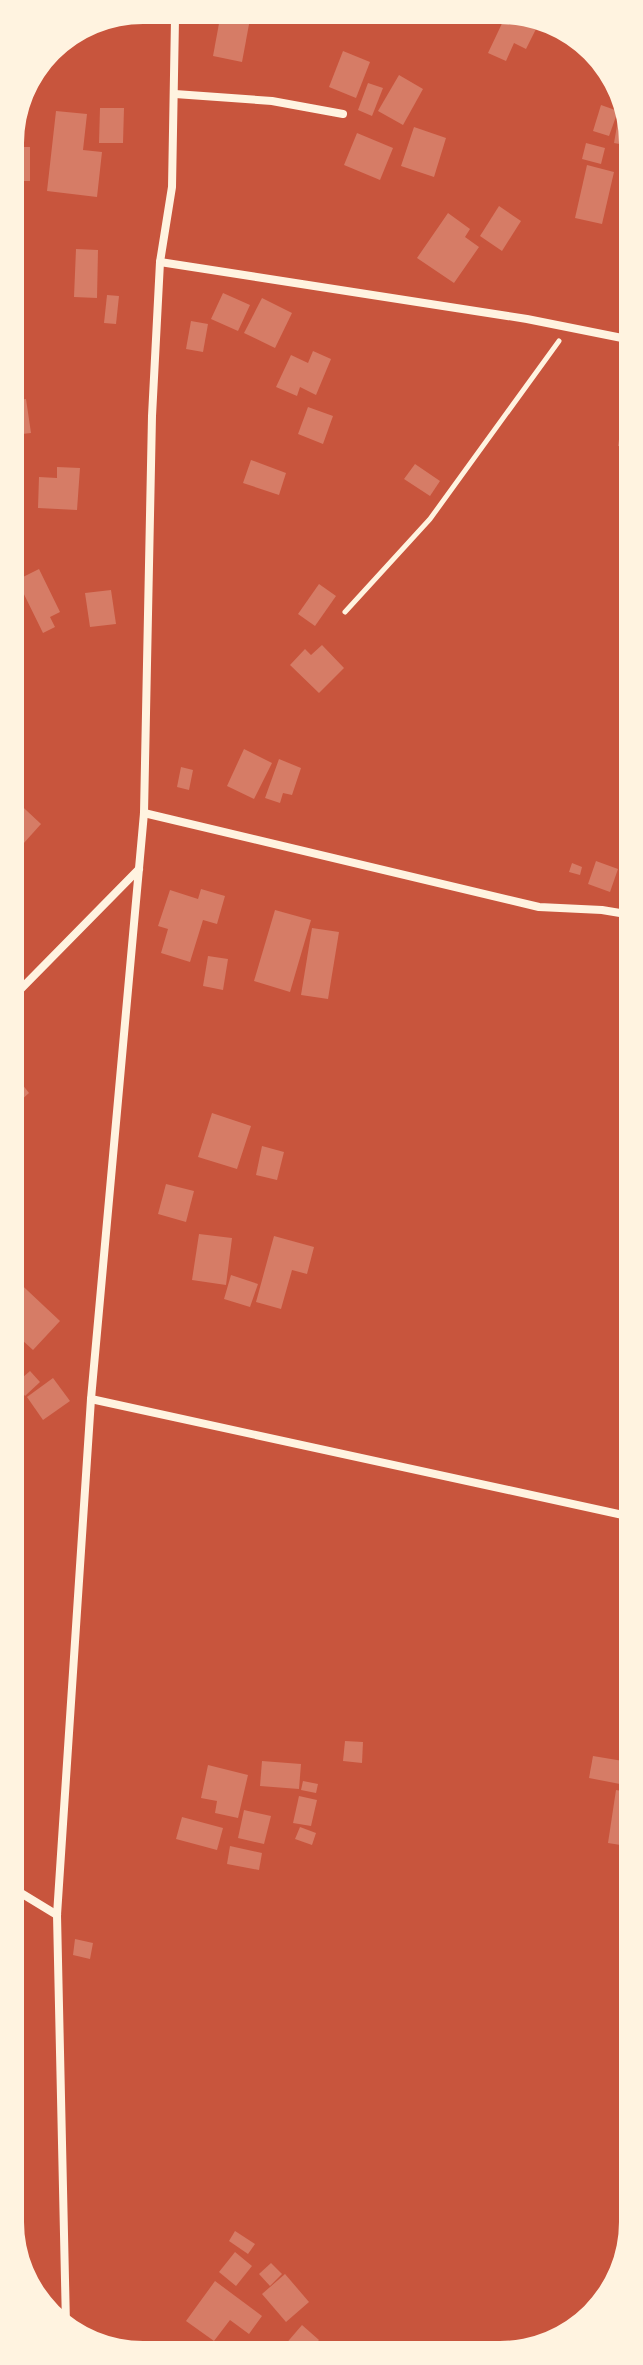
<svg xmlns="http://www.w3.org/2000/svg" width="643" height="2365" font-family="Figtree,sans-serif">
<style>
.building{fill:#d67c66}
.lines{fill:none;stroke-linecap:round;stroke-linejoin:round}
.path{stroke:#fff3e0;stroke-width:5}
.minor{stroke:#fff3e0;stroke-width:8}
</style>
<rect width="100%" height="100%" fill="#c8553d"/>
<g class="building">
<polygon points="534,14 541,19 526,49 514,43 506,61 488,53 506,15"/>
<polygon points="220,18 250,19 242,62 213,56"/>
<polygon points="343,51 370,62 356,98 329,87"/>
<polygon points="399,75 423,89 403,125 378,111"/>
<polygon points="368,83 383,88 372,116 358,110"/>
<polygon points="601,105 618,111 609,136 593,131"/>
<polygon points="100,108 124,108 123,143 99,143"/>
<polygon points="56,111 87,114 83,150 102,152 97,197 47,191"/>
<polygon points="618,120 629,122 625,145 614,143"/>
<polygon points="414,127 446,138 434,177 401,166"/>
<polygon points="357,133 393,148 380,180 344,165"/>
<polygon points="586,143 605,148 601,164 582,159"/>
<rect x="10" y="147" width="20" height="34"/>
<polygon points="587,165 614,172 602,224 575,218"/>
<polygon points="499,206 521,221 502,251 480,236"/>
<polygon points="10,210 19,211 12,281 10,281"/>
<polygon points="448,213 470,229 465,237 479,247 454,283 417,258"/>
<polygon points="76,249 98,250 97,298 74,297"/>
<polygon points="632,262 632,286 622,281"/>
<polygon points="223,293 250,305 238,331 211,319"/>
<polygon points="107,295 119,296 116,324 104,323"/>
<polygon points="262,298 292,313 275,348 244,333"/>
<polygon points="191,321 208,324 203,352 186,349"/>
<polygon points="313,351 331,359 316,395 300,387 297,396 276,387 291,355 308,363"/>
<polygon points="26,399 31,433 13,435 10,401"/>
<polygon points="308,407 333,416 323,444 298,434"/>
<polygon points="621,426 632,428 632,448 618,446"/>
<polygon points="251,460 286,473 279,495 243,483"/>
<polygon points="415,464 440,481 430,496 404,479"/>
<polygon points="57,467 80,468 77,510 38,508 39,477 57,478"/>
<polygon points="39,569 60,612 50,617 55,627 43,633 17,580"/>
<polygon points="319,584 336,596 315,626 298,614"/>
<polygon points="111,590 116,624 90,627 85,593"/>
<polygon points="322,645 344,668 319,693 290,665 305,649 311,655"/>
<polygon points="244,749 272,763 254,799 227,786"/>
<polygon points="279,759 301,768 292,795 283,793 280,803 265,798"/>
<polygon points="181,767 193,770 189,790 177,787"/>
<polygon points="11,796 41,824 14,854 11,850"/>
<polygon points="596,861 618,869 610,892 588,884"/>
<polygon points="572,863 582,867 580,875 569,872"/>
<polygon points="201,889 225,896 217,924 203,920 190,962 161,953 168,929 158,926 170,890 198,899"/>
<polygon points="275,910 311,920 290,992 254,981"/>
<polygon points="312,928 339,932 328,999 301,995"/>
<polygon points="208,956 228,959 223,990 203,986"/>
<polygon points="22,1084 29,1093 19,1102 12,1092"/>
<polygon points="212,1113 251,1126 237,1169 198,1157"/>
<polygon points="262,1146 284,1152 277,1180 256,1175"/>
<polygon points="11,1148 24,1159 11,1176"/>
<polygon points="166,1184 194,1191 186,1222 158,1214"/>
<polygon points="199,1234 232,1238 226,1285 192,1280"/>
<polygon points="274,1236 314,1247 307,1274 292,1270 281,1309 256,1302"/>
<polygon points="11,1275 60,1321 33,1350 11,1330"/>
<polygon points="231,1275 258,1284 250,1307 224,1299"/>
<polygon points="30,1371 40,1382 25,1396 15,1384"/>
<polygon points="53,1378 70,1401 43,1420 27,1397"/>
<polygon points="345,1741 363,1742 362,1763 343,1761"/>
<polygon points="625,1755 633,1756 633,1791 621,1790"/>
<polygon points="593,1756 623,1761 620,1784 589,1778"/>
<polygon points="262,1761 301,1764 299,1789 260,1786"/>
<polygon points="208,1765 248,1775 238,1818 215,1813 217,1801 201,1798"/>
<polygon points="303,1781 318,1784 316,1793 301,1790"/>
<polygon points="616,1790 633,1793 633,1847 608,1843"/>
<polygon points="299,1796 317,1800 311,1826 293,1823"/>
<polygon points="244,1810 271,1816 264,1844 238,1838"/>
<polygon points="182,1817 223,1828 217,1850 176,1839"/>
<polygon points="300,1827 316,1833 312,1845 295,1839"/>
<polygon points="230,1846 262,1853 259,1870 227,1864"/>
<polygon points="75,1939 93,1943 90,1959 73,1955"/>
<polygon points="235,2231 255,2244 248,2254 229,2241"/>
<polygon points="235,2252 252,2266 236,2286 219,2272"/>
<polygon points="271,2263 282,2274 270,2286 259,2274"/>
<polygon points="285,2274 309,2302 286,2322 262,2294"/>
<polygon points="215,2281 262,2316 249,2334 230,2320 214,2341 186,2321"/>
<polygon points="302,2325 319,2340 307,2353 278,2353"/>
</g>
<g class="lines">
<polyline class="path" points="345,612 430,519 559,341"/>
<g class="minor">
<polyline points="175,94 272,101 343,114"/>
<polyline points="160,262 527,319 632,340"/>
<polyline points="144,813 539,907 602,910 632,915"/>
<polyline points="11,999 139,869"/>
<polyline points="91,1399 632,1517"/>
<polyline points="11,1887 57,1915"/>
<polyline points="66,2325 57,1915 91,1399 144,813 152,416 160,262 172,187 175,19"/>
</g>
</g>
<path d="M0 0H643V2365H0ZM143 24H500A119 119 0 0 1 619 143V2222A119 119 0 0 1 500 2341H143A119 119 0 0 1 24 2222V143A119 119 0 0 1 143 24Z" fill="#fff3e0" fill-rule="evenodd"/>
</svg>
